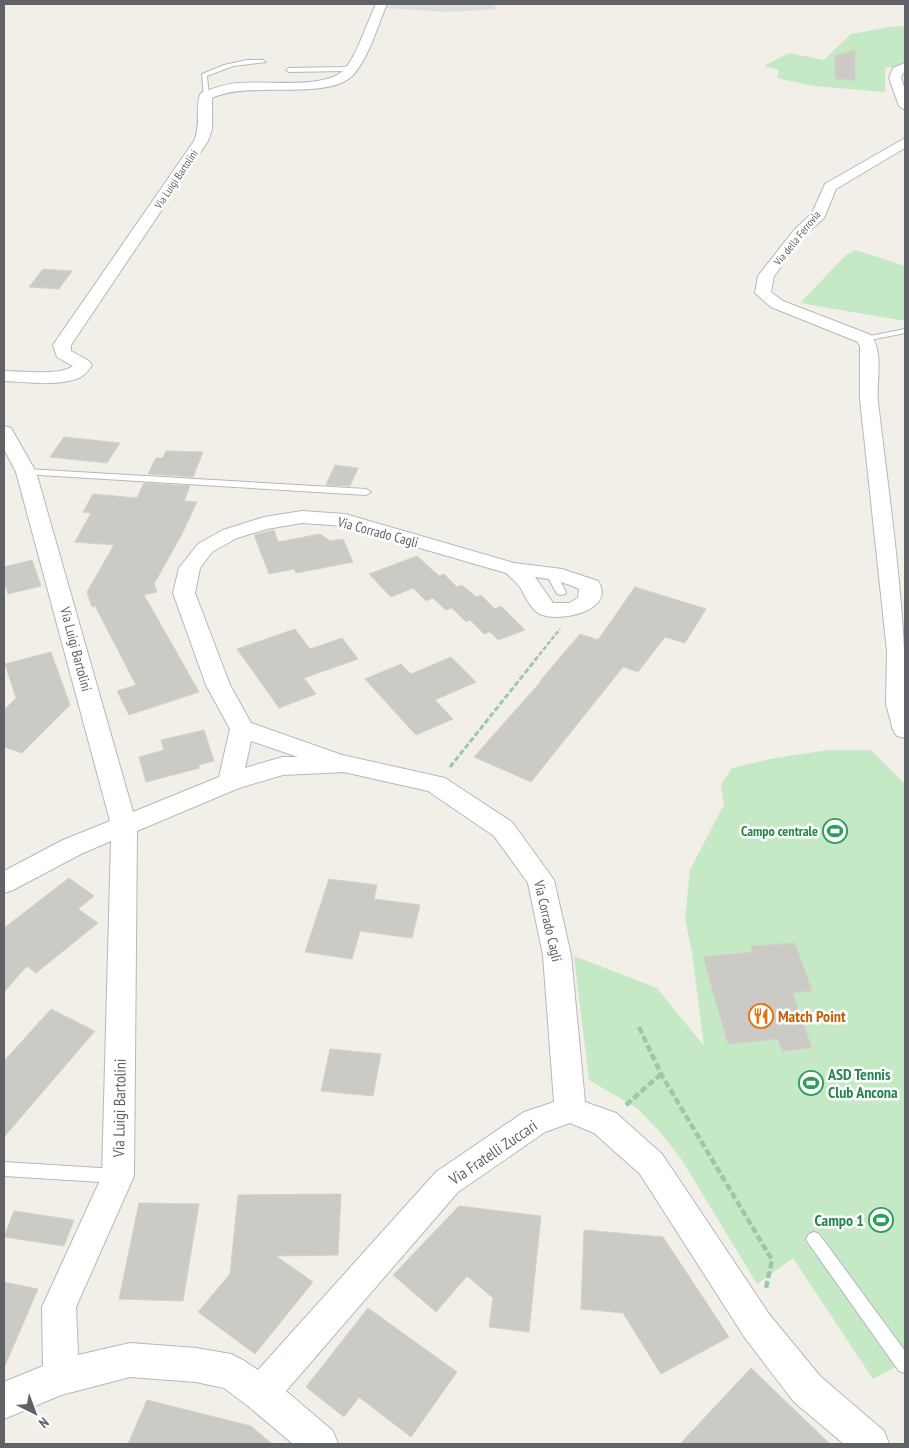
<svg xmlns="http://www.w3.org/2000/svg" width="909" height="1448" font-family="'PT Sans Narrow',sans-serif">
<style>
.industrial{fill:#e0deda}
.green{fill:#c5e8c5}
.building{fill:#cccac5;stroke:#d6d1c6}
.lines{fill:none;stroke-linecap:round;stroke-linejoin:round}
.service-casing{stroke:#b5b8bc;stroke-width:2}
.minor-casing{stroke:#b5b8bc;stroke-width:2}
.path-far3{stroke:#9cc7a9;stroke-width:2;stroke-dasharray:2.5 1;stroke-linecap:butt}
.path-far2{stroke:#9cc7a9;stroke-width:2.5;stroke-dasharray:4.5 2;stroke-linecap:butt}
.path-far1{stroke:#9cc7a9;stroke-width:3;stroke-dasharray:5.5 2.5;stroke-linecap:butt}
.path{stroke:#9cc7a9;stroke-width:4.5;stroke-dasharray:7 3;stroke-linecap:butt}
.service{fill:#fff;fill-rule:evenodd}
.minor{fill:#fff;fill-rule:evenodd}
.labels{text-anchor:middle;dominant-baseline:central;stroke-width:5;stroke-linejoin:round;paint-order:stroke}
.far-street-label{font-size:11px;fill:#5f6368;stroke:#fff}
.street-label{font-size:14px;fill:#5f6368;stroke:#fff}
.leisure-label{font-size:14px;font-weight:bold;fill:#27864d;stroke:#fff;text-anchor:end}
.near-food-label{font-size:16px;font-weight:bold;fill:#c56008;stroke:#fff;text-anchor:start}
.near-leisure-label{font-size:16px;font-weight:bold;fill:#27864d;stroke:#fff;text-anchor:start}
.near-street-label{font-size:16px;fill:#5f6368;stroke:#fff}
</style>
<rect width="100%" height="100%" fill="#f1efe8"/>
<polygon class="industrial" points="393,4 493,4 497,9 450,12 385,8"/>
<g class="green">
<polygon points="905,26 905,63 894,68 885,67 885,92 814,86 777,78 779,70 764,66 789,53 824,60 851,34 890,27"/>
<polygon points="856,250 905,266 905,321 800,303 846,255"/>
<polygon points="828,750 871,750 905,784 905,1362 873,1379 793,1258 757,1284 682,1160 661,1133 637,1108 589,1080 574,956 657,988 704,1046 692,952 685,919 690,870 724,804 721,785 732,768 770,759"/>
</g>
<g class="building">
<polygon points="855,50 855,80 835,79 835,56"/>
<polygon points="43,269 72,271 59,289 29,287"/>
<polygon points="64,437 120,443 107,463 50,457"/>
<polygon points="166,451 203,452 193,477 148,474 156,458 163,458"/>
<polygon points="335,465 358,468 350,486 326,485"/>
<polygon points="144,483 190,486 184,501 197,502 183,532 154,584 157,592 144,595 199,692 129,715 117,691 136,685 95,606 92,607 87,592 114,545 75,542 91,513 83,512 93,494 137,498"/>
<polygon points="274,530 278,542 320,534 330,541 343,539 353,562 296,573 294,569 269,574 254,535"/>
<polygon points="417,556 439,576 444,574 457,587 462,585 476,597 481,595 495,609 501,606 525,630 498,640 490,632 484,634 470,620 466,622 452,608 446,610 433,598 426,601 413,588 391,597 369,574"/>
<polygon points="32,560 41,586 8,594 4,580 4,567"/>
<polygon points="635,587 706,609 685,643 665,637 638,672 623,667 531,782 474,757 543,679 540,681 580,634 598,640"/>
<polygon points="295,629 310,649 342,638 358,659 304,678 316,694 279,708 237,649"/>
<polygon points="51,652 70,705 22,753 4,747 4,710 16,698 5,664"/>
<polygon points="451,657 476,682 435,700 453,719 416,735 365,679 401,664 411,674"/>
<polygon points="204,730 214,761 198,765 200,768 146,782 139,757 164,750 161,740"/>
<polygon points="69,878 94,896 78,909 98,923 36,973 27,966 4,992 4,928"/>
<polygon points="329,879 377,885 374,899 420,905 412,938 360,931 352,959 305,952"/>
<polygon points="795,943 812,991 793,993 812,1048 782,1051 778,1039 728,1044 703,957 752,952 751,946"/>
<polygon points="51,1009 95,1031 4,1137 4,1061"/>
<polygon points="330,1049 381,1054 373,1096 321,1091"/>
<polygon points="341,1194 338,1255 276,1256 313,1282 255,1354 198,1312 230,1274 238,1195"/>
<polygon points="139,1203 199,1204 183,1301 119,1299"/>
<polygon points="459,1206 541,1216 529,1332 489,1327 493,1298 467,1276 436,1312 393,1275"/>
<polygon points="14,1211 74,1220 64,1246 4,1237"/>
<polygon points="584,1230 663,1237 729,1337 661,1374 623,1313 581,1309"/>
<polygon points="4,1282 38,1289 4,1368"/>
<polygon points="368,1308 457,1372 411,1437 359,1397 344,1417 306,1387"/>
<polygon points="751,1368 830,1444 680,1444"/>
<polygon points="147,1400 251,1426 272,1444 128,1444"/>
</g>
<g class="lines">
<defs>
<g id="service">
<polygon points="247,60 263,60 266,62 233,66 207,76 209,96 204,97 202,74 224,65"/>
<polygon points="353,63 355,66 346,71 289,72 286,70 289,68 345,67"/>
<polygon points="905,329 905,333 865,341 861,339 865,337"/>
<polygon points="26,469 366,489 371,492 366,495 23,474 23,470"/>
<polygon points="550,569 554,570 566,592 565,594 561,595 557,594 545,572"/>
<polygon points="4,1162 116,1169 121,1171 123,1176 121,1181 116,1183 4,1176"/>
<polygon points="814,1232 819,1234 905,1351 905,1373 899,1371 809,1244 806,1239 809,1234"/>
</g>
<g id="minor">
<path d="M 376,4 L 387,4 C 377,27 370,55 354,74 C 330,102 249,80 212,98 L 212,129 L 208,141 L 71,345 L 71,351 L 89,361 L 92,365 C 89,369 86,374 81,377 C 59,387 27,382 4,381 L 4,371 C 21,371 60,376 73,366 L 57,357 L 53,345 L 194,141 C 202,124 194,106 201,93 C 214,88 225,84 238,83 C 266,80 323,90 344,70 C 356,58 368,20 376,4 Z"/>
<polygon points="905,63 905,72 903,73 901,78 905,89 905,110 899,106 889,78 893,68"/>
<path d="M 905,138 L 905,148 L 836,189 L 824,218 L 804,236 L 774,276 L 771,292 L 783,301 L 871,335 C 884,354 876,380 878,402 C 891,514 909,626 905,738 L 897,736 L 893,730 L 886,704 L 887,651 L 860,399 L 860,347 L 858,342 L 771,307 L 755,293 L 758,276 L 794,230 L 812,213 L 825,184 Z"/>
<path d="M 4,426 L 11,428 L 36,472 L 133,812 L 219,777 L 230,729 L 206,685 L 173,593 L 179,568 L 198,544 L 223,530 L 264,517 L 302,511 L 345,514 L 514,563 L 562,569 L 598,581 C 617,611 559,623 540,614 C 530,609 525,595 520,587 C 516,582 510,577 506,573 L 344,526 L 302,523 L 267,529 L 237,538 L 212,552 L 200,568 L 195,593 L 230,685 L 251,723 L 342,755 L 445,778 L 512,822 L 554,880 L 571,955 L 585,1102 L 616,1113 L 662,1154 L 769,1314 L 820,1376 L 884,1431 L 889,1444 L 844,1444 L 794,1402 L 745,1338 L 640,1174 L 594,1133 L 570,1123 L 545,1132 L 458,1192 L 286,1391 L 333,1431 L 338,1444 L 293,1444 L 248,1406 L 224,1388 L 196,1382 L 130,1377 L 61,1395 L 4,1419 L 4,1382 L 43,1366 L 42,1307 L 102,1176 L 111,841 L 81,854 L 13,890 L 4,893 L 4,871 L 63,840 L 110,821 L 16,472 L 4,449 ZM 535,577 C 551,579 565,582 579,589 L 578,598 L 569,603 L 553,603 ZM 251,741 L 298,757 L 282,757 L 245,768 ZM 344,772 L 428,791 L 494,836 L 528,883 L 543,955 L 554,1102 L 524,1112 L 436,1172 L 258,1370 L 243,1360 L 231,1354 L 196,1348 L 130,1343 L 78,1355 L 76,1307 L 134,1176 L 137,831 L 239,788 L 283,775 Z"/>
</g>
</defs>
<use href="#service" class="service-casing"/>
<use href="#minor" class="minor-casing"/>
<polyline class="path-far3" points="4,4 9,4"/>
<polyline class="path-far2" points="535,660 560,629"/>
<polyline class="path-far1" points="450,767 536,659"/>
<g class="path">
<polyline points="639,1027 661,1074 772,1260 766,1288"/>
<polyline points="626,1105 661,1074"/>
</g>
<use href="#service" class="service"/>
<use href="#minor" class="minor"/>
</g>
<defs>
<symbol id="stadium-ring" viewBox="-11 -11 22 22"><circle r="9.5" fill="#fff" stroke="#2e9e5b" stroke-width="1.5"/><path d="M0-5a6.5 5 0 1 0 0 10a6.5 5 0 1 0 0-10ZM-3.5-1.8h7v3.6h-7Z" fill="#2e9e5b"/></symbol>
<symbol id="restaurant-ring" viewBox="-11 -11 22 22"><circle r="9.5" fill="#fff" stroke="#e8710a" stroke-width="1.5"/><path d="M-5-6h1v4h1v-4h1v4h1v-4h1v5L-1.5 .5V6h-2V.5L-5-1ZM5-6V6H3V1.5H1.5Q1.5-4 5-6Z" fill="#e8710a"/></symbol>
</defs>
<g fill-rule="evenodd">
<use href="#stadium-ring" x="821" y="817" width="28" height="28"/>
<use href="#restaurant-ring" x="747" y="1002" width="28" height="28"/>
<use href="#stadium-ring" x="797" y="1069" width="28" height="28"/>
<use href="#stadium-ring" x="867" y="1206" width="28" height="28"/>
</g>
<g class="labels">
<g class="far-street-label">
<text transform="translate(176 179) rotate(-56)">Via Luigi Bartolini</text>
<text transform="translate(797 238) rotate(-51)">Via della Ferrovia</text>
</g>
<g class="street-label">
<text transform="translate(378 532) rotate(15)">Via Corrado Cagli</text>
<text transform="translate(76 649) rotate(75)">Via Luigi Bartolini</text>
<text transform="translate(548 921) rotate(77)">Via Corrado Cagli</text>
</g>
<g class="leisure-label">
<text x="818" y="831">Campo centrale</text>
</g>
<g class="near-food-label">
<text x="778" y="1016">Match Point</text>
</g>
<g class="near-leisure-label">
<text x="828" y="1074">ASD Tennis<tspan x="828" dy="18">Club Ancona</tspan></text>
<text x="864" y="1220" text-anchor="end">Campo 1</text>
</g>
<g class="near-street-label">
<text transform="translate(119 1108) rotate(-89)">Via Luigi Bartolini</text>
<text transform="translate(493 1152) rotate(-34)">Via Fratelli Zuccari</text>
</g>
</g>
<rect width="909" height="1448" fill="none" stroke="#5f6368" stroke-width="10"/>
<g transform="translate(35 1413) rotate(138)" stroke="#ffffff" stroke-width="4" paint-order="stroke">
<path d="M0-4L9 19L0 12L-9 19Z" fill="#5f6368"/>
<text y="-8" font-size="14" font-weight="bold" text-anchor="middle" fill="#5f6368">N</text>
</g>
</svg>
